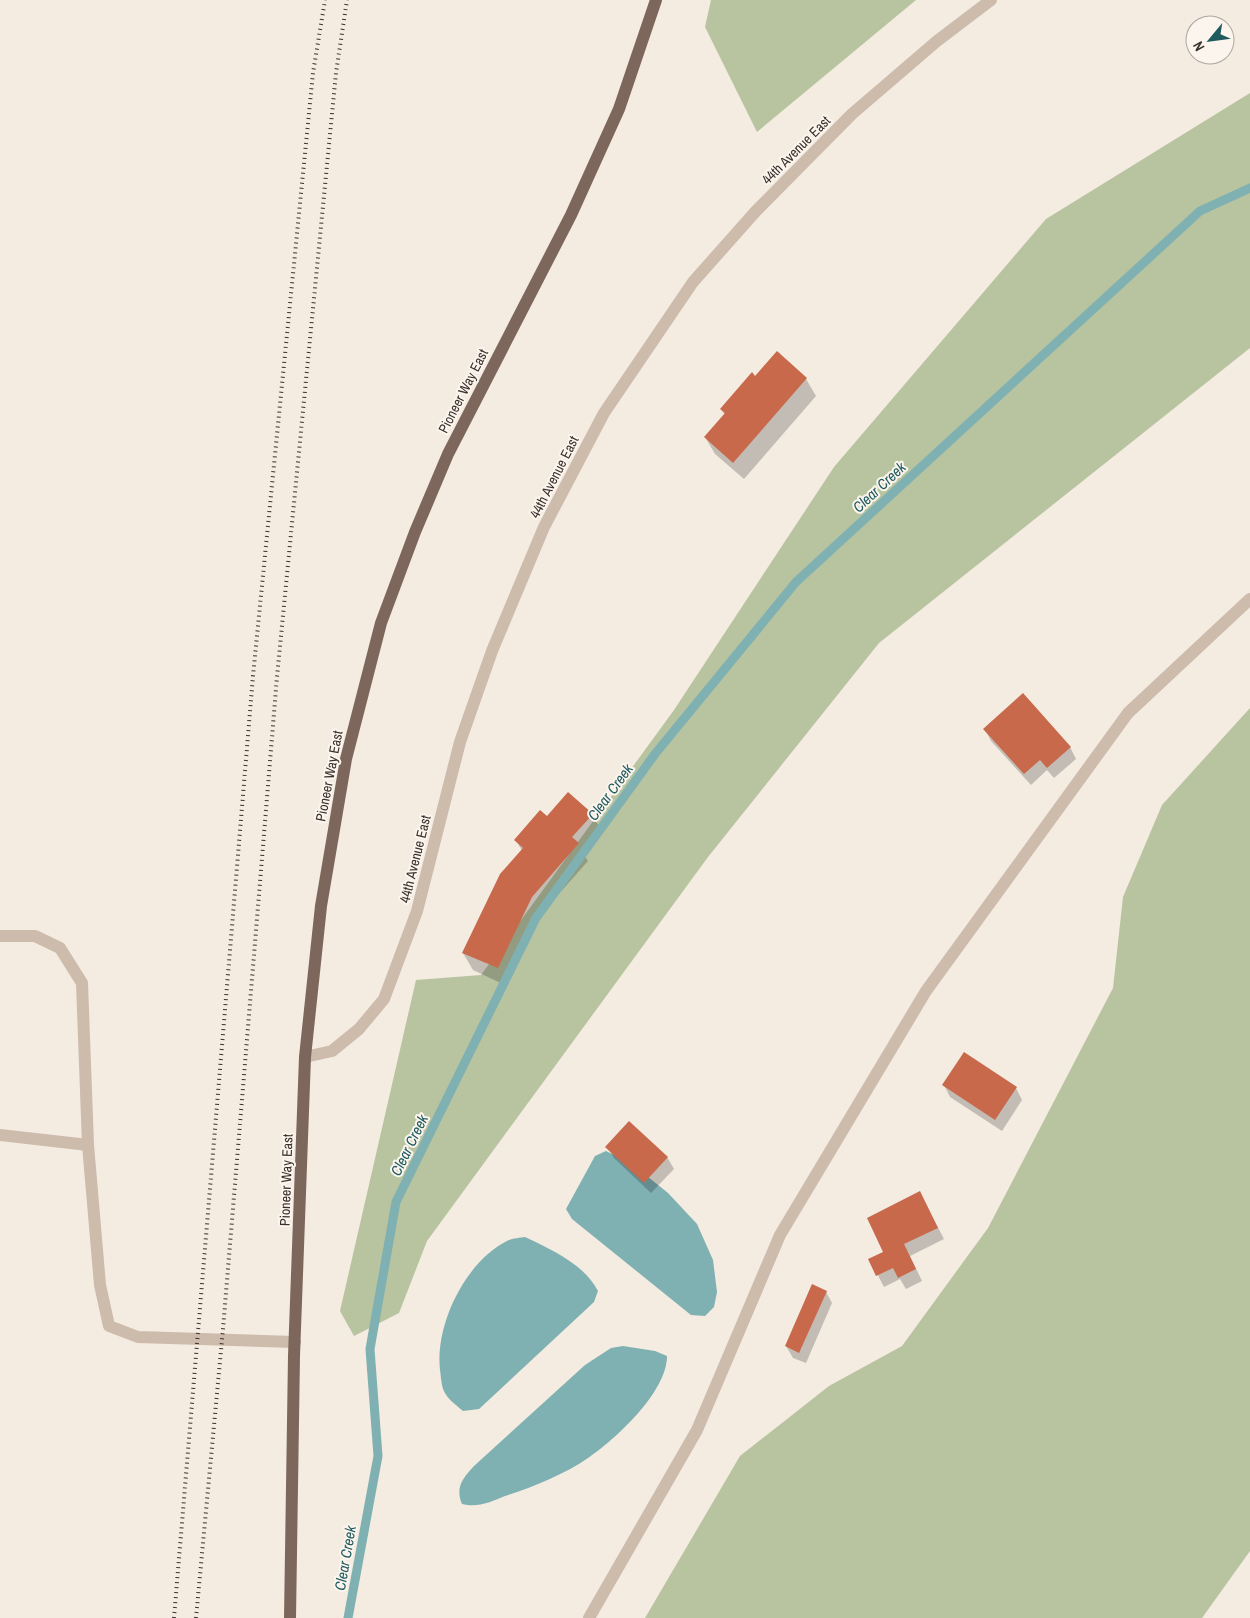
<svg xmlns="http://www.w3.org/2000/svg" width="1250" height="1618" font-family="'Archivo Narrow',sans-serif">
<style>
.green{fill:#b8c4a0}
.water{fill:#7fb0b2}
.shadow{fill:#0003}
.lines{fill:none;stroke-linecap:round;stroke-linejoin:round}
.stream{stroke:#7fb0b2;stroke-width:9}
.building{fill:#c8694b}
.minor{stroke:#cdbbac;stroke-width:12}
.major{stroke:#7d675c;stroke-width:12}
.rail{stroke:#3b302b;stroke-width:4;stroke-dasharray:1 4;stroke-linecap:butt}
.labels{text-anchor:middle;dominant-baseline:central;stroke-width:4;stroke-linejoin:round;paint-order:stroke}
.street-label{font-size:14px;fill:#3b302b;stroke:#fbf5ee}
.water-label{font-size:15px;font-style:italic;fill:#1f5a5e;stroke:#fbf5ee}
</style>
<rect width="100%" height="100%" fill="#f4ebe1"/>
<g class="green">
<polygon points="711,0 916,0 757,132 705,27"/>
<polygon points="1250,93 1250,348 879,643 708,857 427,1241 399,1313 354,1336 340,1311 416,980 481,975 674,710 834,467 1046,219"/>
<polygon points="1250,708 1250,1551 1202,1618 645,1618 740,1456 829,1386 902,1346 988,1228 1113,988 1123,897 1162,805"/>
</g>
<g class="water">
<polygon points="606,1151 632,1164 668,1193 697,1224 713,1260 717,1292 714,1307 705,1316 691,1315 572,1219 566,1209 595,1156"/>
<path d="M 525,1237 C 552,1250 584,1264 598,1291 L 594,1302 L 479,1409 L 463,1411 C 455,1404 447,1399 443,1389 C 441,1383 441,1376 440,1370 C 435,1325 465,1262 507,1241 C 512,1238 520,1238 525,1237 Z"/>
<path d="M 623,1346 L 655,1351 L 667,1356 C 667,1392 616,1439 588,1458 C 565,1474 531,1488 505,1496 C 490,1502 478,1508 462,1504 C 455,1487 463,1478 474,1466 L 585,1365 L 611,1348 Z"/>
</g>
<g class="shadow">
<polygon points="756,378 806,379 816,396 744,479 715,454 705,437 725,415 721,409"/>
<polygon points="985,729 1070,747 1076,759 1054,778 1047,770 1031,785 991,741"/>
<polygon points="592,814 602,832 583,853 588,861 541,914 507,986 473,970 463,953 522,851 516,840 547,818"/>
<polygon points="944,1085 1016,1088 1022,1100 1002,1131 950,1097"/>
<polygon points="607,1147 667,1157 674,1169 651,1193 614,1158"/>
<polygon points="920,1193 944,1239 910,1256 922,1281 906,1289 900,1279 884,1287 870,1260 885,1252"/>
<polygon points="826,1292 832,1303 806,1363 793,1358 786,1346"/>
</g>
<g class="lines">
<polyline class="stream" points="348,1618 378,1456 370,1349 396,1202 536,918 655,754 796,582 1200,211 1250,188"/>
</g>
<g class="building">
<polygon points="777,351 807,378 733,463 704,437 725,413 720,409 752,372 755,376"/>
<polygon points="1023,693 1071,747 1047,768 1040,760 1024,774 983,729"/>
<polygon points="568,792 593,814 572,837 579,843 532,897 498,968 462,953 500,874 523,848 514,840 540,810 547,816"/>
<polygon points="964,1052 1017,1087 995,1120 942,1085"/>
<polygon points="629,1121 668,1157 644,1183 605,1147"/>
<polygon points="920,1191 938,1228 904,1244 916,1269 898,1278 893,1268 876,1276 868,1259 883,1252 867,1218"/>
<polygon points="812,1284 827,1291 799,1353 785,1346"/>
</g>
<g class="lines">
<g class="minor">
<polyline points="0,936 35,936 60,948 82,983 88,1145"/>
<polyline points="305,1057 332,1051 359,1029 384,999 417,911 460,742 492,651 544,527 604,413 693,282 756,211 852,114 937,41 991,0"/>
<polyline points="0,1135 88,1145 100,1285 109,1326 138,1337 295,1342"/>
<polyline points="589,1618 697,1430 780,1235 926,991 1128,713 1250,599"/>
</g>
<polyline class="major" points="290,1618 294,1356 305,1057 321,906 346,759 381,623 415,532 448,454 571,215 619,109 656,0"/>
<g class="rail">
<polyline points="174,1618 253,676 313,73 325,0"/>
<polyline points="196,1618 223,1329 277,677 336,73 347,0"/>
</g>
</g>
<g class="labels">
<g class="street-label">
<text transform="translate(796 150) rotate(-45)">44th Avenue East</text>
<text transform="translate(463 391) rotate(-63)">Pioneer Way East</text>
<text transform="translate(554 477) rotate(-63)">44th Avenue East</text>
<text transform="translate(329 776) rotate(-79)">Pioneer Way East</text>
<text transform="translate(415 859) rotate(-76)">44th Avenue East</text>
<text transform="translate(286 1180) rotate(-88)">Pioneer Way East</text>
</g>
<g class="water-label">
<text transform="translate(879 487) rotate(-43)">Clear Creek</text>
<text transform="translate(610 792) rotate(-54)">Clear Creek</text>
<text transform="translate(409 1145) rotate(-64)">Clear Creek</text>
<text transform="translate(345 1558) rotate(-80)">Clear Creek</text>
</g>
</g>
<g transform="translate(1210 40) rotate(241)"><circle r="24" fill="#fbf5ee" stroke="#aea6a0"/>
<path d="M0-4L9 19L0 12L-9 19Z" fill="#1f5a5e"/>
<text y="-8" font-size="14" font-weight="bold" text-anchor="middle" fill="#3b302b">N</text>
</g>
</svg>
